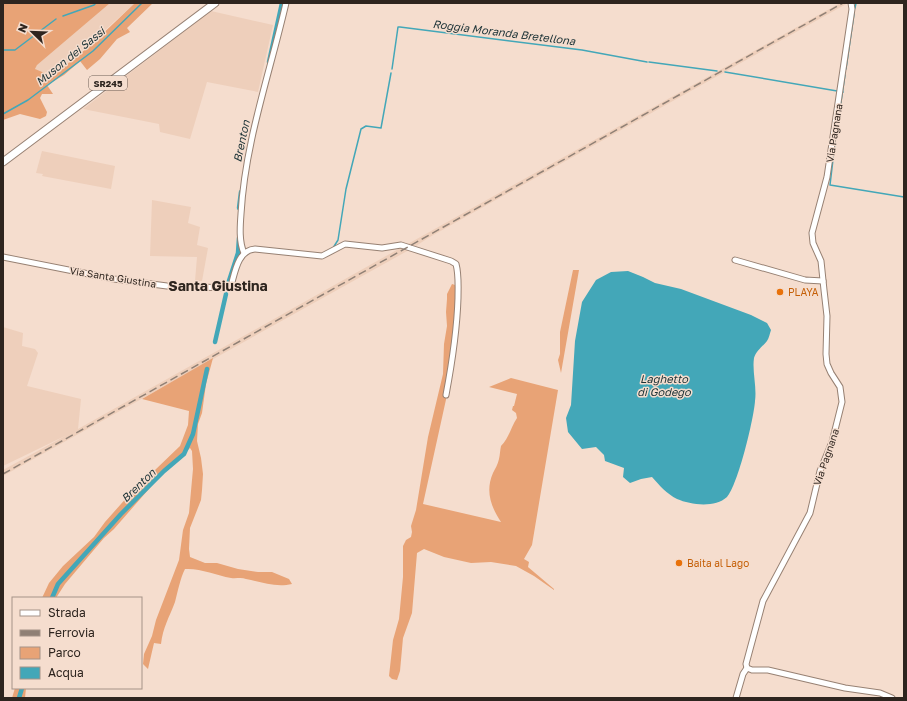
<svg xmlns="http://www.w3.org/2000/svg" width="907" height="701" font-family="'Golos Text',sans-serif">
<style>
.built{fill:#eecfbb}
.green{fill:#e8a376}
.water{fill:#43a7b8}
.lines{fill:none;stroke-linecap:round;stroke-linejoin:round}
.stream{stroke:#43a7b8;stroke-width:1.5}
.canal{stroke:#43a7b8;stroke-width:4.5}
.minor-casing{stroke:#978173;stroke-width:7}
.major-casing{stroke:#978173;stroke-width:9}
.minor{stroke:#fff;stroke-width:5}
.major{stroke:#fff;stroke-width:7}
.rail{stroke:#908075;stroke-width:1.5;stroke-dasharray:8 4;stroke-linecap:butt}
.food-dot{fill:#e8710a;stroke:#f5ddce;stroke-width:1.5}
.labels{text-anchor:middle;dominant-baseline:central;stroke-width:3;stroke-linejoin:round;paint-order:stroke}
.shield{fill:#f5ddce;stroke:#6a5c54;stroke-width:1}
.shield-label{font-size:9px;font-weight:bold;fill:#2e251f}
.street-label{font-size:10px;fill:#2e251f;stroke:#f5ddce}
.food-label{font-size:10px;fill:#c56008;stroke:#f5ddce;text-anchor:start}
.water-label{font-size:11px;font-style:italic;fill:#1b3236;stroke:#f5ddce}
.district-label{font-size:14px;font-weight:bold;fill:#2e251f;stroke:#f5ddce}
</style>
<rect width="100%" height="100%" fill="#f5ddce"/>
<g class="built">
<polygon points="98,3 135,3 73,59 60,70 45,79 35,69 42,54"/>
<polygon points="840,3 848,3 428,238 413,248 406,245"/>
<polygon points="211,11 273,25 258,92 207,82 190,139 160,132 159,124 83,109"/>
<polygon points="42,151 115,166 111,189 42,176 43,174 36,173"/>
<polygon points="152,200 191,207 188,223 200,227 197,245 208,248 202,281 195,281 197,257 150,256"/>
<polygon points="402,247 409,250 3,476 3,470 67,435 3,466 3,327 23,333 22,346 35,349 38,353 27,386 81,399 78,429"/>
</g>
<g class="green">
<path d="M 3,3 L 110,3 L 37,65 L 35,69 L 47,74 L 45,79 C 79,59 106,30 135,3 L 153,3 L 127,28 L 130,32 L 117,39 L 100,59 L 87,70 L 80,61 L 64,75 L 47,85 L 53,94 L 42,94 L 40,98 L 47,112 L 46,116 L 40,119 L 20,114 L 3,120 Z"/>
<polygon points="573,270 579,270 561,373 558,360 560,354 560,332"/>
<path d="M 452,284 L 458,286 L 456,322 L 451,345 L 451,350 L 454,357 L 443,394 L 447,395 L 423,504 L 501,522 C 491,507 485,491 493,473 C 495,469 498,464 499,459 C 500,455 500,450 501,446 C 509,438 511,427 517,418 L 516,413 L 512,410 L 513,406 L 514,406 L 517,394 L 489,387 L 511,378 L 558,390 L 532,545 L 524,559 L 529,562 L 528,567 L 554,589 L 554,590 L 534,576 L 516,566 L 491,562 L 471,563 L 444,557 L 424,549 L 417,553 L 412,613 L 403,638 L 400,671 L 397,680 L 392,679 L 389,676 L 393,640 L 399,619 L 403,577 L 403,546 L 406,540 L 411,537 L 412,532 L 411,526 L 416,510 L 428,437 L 443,374 L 444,344 L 447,326 L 446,312 L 447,299 L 447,294 Z"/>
<path d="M 213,358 L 206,384 L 202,413 L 198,424 L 197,441 L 201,458 L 203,474 L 202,490 L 201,500 L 190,528 L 189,549 L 190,557 L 205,563 L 217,563 L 238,569 L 258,572 L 272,572 L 289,579 L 292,584 C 276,588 261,582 246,579 C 241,577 236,579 231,578 C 216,575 200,568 185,569 C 180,579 178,591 175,602 C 169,618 163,627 161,644 L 154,643 L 148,669 L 143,664 L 144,654 L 152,636 L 156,620 L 179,560 L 183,530 L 189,513 L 193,469 L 192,451 L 190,448 L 155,482 L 114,529 L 104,538 L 65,584 L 56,598 L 42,598 L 49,583 L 63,566 L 94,537 L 105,522 L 129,495 L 180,446 L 188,425 L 189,411 L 142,399 Z"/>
<polygon points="15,688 26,688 25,698 12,698"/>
</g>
<path class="water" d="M 628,271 L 643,277 L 655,283 L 681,289 L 751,315 L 767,323 L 771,330 C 770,333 769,338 767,341 C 763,346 756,351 754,358 C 752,371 757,387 755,401 C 754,418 738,485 727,497 C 715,508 691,505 677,499 C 667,494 659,485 652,477 L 641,479 L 630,483 L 623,477 L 624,468 L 605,461 L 604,455 L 596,447 L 582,449 L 568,432 L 566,418 L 571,405 L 575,341 L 582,302 L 596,280 L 611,272 Z"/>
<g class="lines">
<g class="stream">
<polyline points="855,8 856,3"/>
<polyline points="63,16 94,5 96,3"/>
<polyline points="3,50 15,50 56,19"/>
<polyline points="649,62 717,71"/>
<polyline points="392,69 398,27 400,27 582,50 647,62"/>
<polyline points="846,69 854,14"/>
<polyline points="725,72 843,92"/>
<polyline points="3,114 28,100 93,51 142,3"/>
<polyline points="837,129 845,75"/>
<polyline points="836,134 830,185 904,197"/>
<polyline points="333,248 338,240 346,189 361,129 366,126 381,128 391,73"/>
</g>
<g class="canal">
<polyline points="269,62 282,3"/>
<polyline points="239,208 241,192"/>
<polyline points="228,284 238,253 239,238"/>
<polyline points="215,342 226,294"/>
<polyline points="52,598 58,584 121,514 164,471 184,454 193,434 207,369"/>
<polyline points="19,698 22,688"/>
</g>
<defs>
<g id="minor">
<polyline points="851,3 852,9 827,177 812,233 813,243 821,261 824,290 827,316 826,354 827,364 831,373 840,387 842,402 832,442 820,471 810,513 763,601 746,664 747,668 752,670 768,670 845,688 880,693 892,698"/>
<path d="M 244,253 C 239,242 240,227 241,214 C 245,142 270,73 286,3"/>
<path d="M 3,257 L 114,279 L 167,286 L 229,288 L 231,286 C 235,272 238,250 255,249 L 322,256 L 345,244 L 382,248 L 401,245 L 451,261 L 456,264 C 459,275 458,287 458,298 C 457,331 452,363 446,395"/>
<polyline points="735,260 805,280 823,281"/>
<polyline points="736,698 743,674 747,668"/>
</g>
<polyline id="major" points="3,162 215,3"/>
</defs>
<use href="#minor" class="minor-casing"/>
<use href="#major" class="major-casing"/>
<use href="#minor" class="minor"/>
<use href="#major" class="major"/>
<polyline class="rail" points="3,474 843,3"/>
</g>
<g class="food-dot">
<circle cx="780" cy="292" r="4"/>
<circle cx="679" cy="563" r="4"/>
</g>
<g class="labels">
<rect class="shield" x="89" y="76" width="38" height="14" rx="3"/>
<g class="shield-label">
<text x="108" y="83">SR245</text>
</g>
<g class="street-label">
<text transform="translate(834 133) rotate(-81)">Via Pagnana</text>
<text transform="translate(113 277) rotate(9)">Via Santa Giustina</text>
<text transform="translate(826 457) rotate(-71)">Via Pagnana</text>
</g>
<g class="food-label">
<text x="788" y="292">PLAYA</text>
<text x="687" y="563">Baita al Lago</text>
</g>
<g class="water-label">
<text transform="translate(504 32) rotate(7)">Roggia Moranda Bretellona</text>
<text transform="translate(70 56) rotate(-39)">Muson dei Sassi</text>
<text transform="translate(241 141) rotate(-78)">Brenton</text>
<text x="664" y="378">Laghetto<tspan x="664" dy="13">di Godego</tspan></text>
<text transform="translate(138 485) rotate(-44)">Brenton</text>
</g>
<g class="district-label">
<text x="218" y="285">Santa Giustina</text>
</g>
</g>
<rect width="907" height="701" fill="none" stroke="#2e251f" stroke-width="8"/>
<rect x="12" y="597" width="130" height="92" fill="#f5ddce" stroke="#a59388"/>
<rect x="20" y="610" width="20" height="6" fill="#ffffff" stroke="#a59388"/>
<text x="48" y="617" font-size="12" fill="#2e251f">Strada</text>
<rect x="20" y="630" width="20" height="6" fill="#908075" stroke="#a59388"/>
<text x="48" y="637" font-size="12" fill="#2e251f">Ferrovia</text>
<rect x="20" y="647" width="20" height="12" fill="#e8a376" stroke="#a59388"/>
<text x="48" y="657" font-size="12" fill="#2e251f">Parco</text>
<rect x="20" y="667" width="20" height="12" fill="#43a7b8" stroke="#a59388"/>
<text x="48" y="677" font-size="12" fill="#2e251f">Acqua</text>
<g transform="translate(32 32) rotate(293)" stroke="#f5ddce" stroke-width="3" paint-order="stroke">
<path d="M0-3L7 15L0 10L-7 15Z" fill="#2e251f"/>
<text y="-6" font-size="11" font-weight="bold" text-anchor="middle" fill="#2e251f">N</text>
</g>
</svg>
